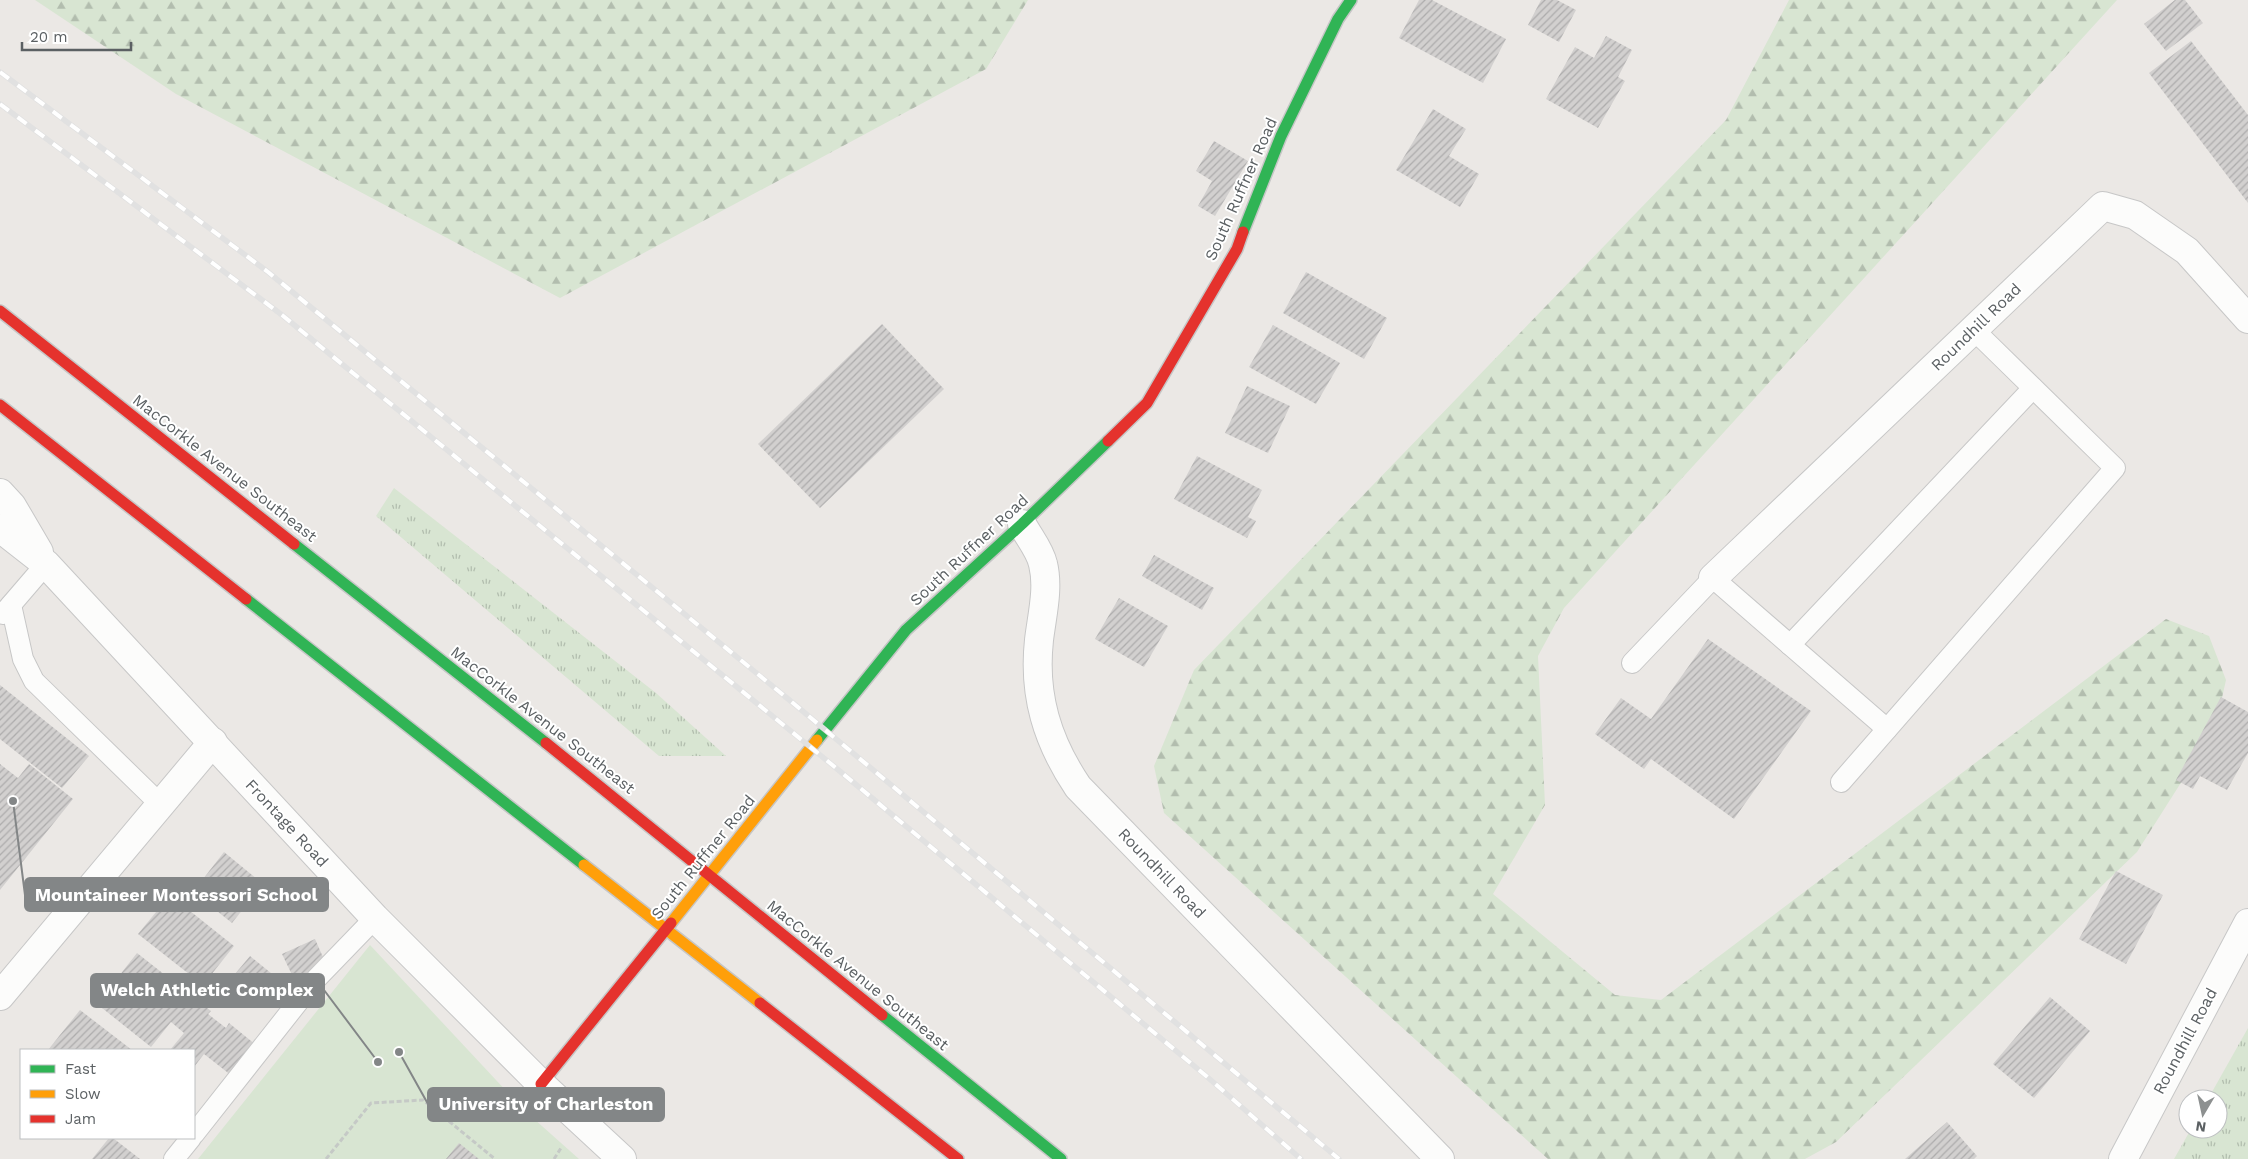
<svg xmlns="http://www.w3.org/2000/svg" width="2248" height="1159" font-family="'Work Sans',sans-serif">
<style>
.grass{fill:url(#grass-tufts)}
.forest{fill:url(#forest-firs)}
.park{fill:#d8e5d2}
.building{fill:url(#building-hatch)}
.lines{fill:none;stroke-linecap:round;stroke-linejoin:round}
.lane-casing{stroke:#c7c7c7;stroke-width:22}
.street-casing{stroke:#c7c7c7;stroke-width:30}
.fast-casing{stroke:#c6c6c6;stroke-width:14}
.slow-casing{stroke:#c6c6c6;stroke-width:14}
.jam-casing{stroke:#c6c6c6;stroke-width:14}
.path{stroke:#c5c9c6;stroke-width:3;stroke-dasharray:5 2.5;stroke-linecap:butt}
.lane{stroke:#fcfcfb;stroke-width:20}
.street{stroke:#fcfcfb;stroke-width:28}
.fast{stroke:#30b455;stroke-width:11}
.slow{stroke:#ff9f0a;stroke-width:11}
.jam{stroke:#e5322d;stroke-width:11}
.rail-casing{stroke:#e1e1e1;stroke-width:5.5}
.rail{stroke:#fff;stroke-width:4;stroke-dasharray:11;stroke-linecap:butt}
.labels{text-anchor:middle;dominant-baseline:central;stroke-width:4;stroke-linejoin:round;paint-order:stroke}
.street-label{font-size:16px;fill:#5b6063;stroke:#fff}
.leader{fill:none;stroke:#838687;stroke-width:2}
.callout-dot{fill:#838687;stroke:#fff;stroke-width:2}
.callout{fill:#838687;stroke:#838687;stroke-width:2}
.callout-label{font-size:18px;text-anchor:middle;font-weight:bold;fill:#fff}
</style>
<defs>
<pattern id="grass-tufts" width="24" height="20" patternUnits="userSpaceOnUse" patternTransform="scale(1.25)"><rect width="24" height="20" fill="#d8e5d2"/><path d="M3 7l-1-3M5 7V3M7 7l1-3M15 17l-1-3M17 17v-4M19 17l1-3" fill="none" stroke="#b2bdae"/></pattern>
<pattern id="forest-firs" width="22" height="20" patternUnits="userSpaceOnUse" patternTransform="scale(1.25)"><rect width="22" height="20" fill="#d8e5d2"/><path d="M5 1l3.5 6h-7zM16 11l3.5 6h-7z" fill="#b2bdae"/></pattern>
<pattern id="building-hatch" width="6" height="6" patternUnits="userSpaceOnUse" patternTransform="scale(1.25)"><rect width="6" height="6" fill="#d2d0cf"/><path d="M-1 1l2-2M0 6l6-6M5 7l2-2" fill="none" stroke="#adacac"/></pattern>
</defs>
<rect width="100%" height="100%" fill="#ebe8e5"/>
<g class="grass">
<polygon points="394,488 656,693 726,756 659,756 376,516"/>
<polygon points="2248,1028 2248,1159 2174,1159 2191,1129 2218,1129 2218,1099 2208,1099"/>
</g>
<g class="forest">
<polygon points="35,0 1028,0 986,69 560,298 176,94"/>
<polygon points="1789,0 2117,0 1564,608 1538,656 1545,805 1493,894 1615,995 1661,1000 2166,619 2209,636 2226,680 2215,729 2137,852 1836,1142 1805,1159 1548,1159 1164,813 1154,766 1194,670 1726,120"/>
</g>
<polygon class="park" points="370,945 524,1110 579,1159 198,1159"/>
<g class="building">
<polygon points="1419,0 1432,0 1506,39 1483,83 1399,38"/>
<polygon points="1541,0 1557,0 1576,10 1559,42 1528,25"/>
<polygon points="2175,0 2185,0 2203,23 2166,51 2144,24"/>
<polygon points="1606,36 1632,50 1618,77 1625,81 1598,128 1546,99 1575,47 1594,58"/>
<polygon points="2191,41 2248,115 2248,203 2149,73"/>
<polygon points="1433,109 1466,129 1449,156 1479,174 1460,207 1396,170"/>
<polygon points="1214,141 1248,161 1215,216 1198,206 1212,181 1196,171"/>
<polygon points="1306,272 1387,318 1364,359 1283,313"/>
<polygon points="882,324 944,389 820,508 758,444"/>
<polygon points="1273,325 1340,363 1316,404 1249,367"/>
<polygon points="1247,386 1290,406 1268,453 1225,433"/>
<polygon points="1197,456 1262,490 1248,517 1256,521 1247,538 1174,499"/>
<polygon points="1154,555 1214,588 1202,610 1142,576"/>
<polygon points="1119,598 1168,626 1144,667 1095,639"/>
<polygon points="1708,639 1811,711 1734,819 1651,759 1644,769 1595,734 1621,698 1651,719"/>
<polygon points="0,685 89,756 62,788 0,739"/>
<polygon points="2221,697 2248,712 2248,753 2227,790 2200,776 2193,789 2176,780"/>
<polygon points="0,764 18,778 29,764 73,799 0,890"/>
<polygon points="224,852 263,884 232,923 193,892"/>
<polygon points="2116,871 2163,895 2126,964 2079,939"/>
<polygon points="170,895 234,946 203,985 138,934"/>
<polygon points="315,939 326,964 294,979 282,954"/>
<polygon points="137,953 211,1011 208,1014 226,1028 229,1023 256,1045 232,1076 204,1054 194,1067 194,1050 170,1050 184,1033 171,1022 151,1047 97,1004"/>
<polygon points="250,956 282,982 267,1000 235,974"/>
<polygon points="2050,997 2090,1031 2034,1098 1993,1064"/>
<polygon points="80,1010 132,1050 48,1050"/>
<polygon points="1947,1122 1977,1156 1974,1159 1905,1159"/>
<polygon points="109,1138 113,1138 140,1159 92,1159"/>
<polygon points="459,1143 479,1159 446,1159"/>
</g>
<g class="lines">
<defs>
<g id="lane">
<polyline points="11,605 23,659 34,681 159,803"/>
<polyline points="3,614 46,564"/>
<polyline points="1790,645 2033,388"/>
<polyline points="1632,663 1713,578 1887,729"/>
<polyline points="1841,782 2115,468 1973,329"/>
<polyline points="194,1134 317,978 375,918"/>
<polyline points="174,1159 191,1138"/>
</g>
<g id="street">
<polyline points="0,493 12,506 39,552"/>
<path d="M 1022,524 C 1028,536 1040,550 1043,564 C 1049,588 1042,615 1039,640 C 1033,695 1047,741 1078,787 L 1440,1159"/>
<polyline points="0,528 46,564 375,918 541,1084 622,1159"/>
<polyline points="1713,578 2103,206 2135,215 2187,251 2248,319"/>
<polyline points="0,996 213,742"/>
<polyline points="2123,1159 2248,923"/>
</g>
<g id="fast">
<polyline points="1243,232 1281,136 1338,19 1351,0"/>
<polyline points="294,544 546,743"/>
<polyline points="246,599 584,865"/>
<polyline points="817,740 906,630 1022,524 1108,441"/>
<polyline points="882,1015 1061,1159"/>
</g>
<g id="slow">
<polyline points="584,865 760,1003"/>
<polyline points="671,923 817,740"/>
</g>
<g id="jam">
<polyline points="0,311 294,544"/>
<polyline points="0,405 246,599"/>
<polyline points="1108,441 1147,403 1237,249 1243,232"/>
<polyline points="546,743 882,1015"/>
<polyline points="760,1003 958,1159"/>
<polyline points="541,1084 671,923"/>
</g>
</defs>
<use href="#lane" class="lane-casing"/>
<use href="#street" class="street-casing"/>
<use href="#fast" class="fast-casing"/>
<use href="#slow" class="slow-casing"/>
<use href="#jam" class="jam-casing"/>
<g class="path">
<polyline points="326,1159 371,1103 423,1100 495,1159"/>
<polyline points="554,1159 561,1148"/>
</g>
<use href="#lane" class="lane"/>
<use href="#street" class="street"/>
<use href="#fast" class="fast"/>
<use href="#slow" class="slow"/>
<use href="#jam" class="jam"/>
<defs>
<g id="rail">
<polyline points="0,72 268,272 793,703 1339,1159"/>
<polyline points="0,104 282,315 836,768 1205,1075 1301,1159"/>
</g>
</defs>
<use href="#rail" class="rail-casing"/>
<use href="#rail" class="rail"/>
</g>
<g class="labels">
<g class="street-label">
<text transform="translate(1241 189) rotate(-66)">South Ruffner Road</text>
<text transform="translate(1976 327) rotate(-44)">Roundhill Road</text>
<text transform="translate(225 468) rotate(38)">MacCorkle Avenue Southeast</text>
<text transform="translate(969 550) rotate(-43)">South Ruffner Road</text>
<text transform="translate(543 720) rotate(38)">MacCorkle Avenue Southeast</text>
<text transform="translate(287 823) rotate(47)">Frontage Road</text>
<text transform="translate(703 857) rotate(-51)">South Ruffner Road</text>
<text transform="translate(1162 873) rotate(46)">Roundhill Road</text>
<text transform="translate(858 975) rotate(39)">MacCorkle Avenue Southeast</text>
<text transform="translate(2185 1041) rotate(-62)">Roundhill Road</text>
</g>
</g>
<path class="leader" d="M13 801L25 895M378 1062L324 990M399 1052L428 1104"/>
<g class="callout-dot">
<circle cx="13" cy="801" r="5"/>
<circle cx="378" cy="1062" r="5"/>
<circle cx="399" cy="1052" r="5"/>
</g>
<g class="callout">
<rect x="25" y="878" width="303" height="33" rx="5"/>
<rect x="91" y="974" width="233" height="33" rx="5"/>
<rect x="428" y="1088" width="236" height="33" rx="5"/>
</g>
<g class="callout-label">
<text x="176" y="901">Mountaineer Montessori School</text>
<text x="207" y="996">Welch Athletic Complex</text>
<text x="546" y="1110">University of Charleston</text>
</g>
<rect x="20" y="1049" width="175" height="90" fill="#ffffff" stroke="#bdbfc1"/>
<rect x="30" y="1065" width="25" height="8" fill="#30b455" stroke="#bdbfc1"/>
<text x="65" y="1074" font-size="15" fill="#5b6063">Fast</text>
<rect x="30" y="1090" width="25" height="8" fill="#ff9f0a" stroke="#bdbfc1"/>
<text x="65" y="1099" font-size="15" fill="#5b6063">Slow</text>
<rect x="30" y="1115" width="25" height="8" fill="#e5322d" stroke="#bdbfc1"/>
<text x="65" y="1124" font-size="15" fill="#5b6063">Jam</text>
<g transform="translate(2203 1114) rotate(189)"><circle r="24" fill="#ffffff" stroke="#bdbfc1"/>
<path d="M0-4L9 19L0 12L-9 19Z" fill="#8d9090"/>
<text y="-8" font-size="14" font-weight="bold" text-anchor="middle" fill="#5b6063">N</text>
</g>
<path d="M22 42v8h109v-8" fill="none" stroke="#5b6063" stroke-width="2.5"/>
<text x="30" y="42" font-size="15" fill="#5b6063" stroke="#ffffff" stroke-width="4" paint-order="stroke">20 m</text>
</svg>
